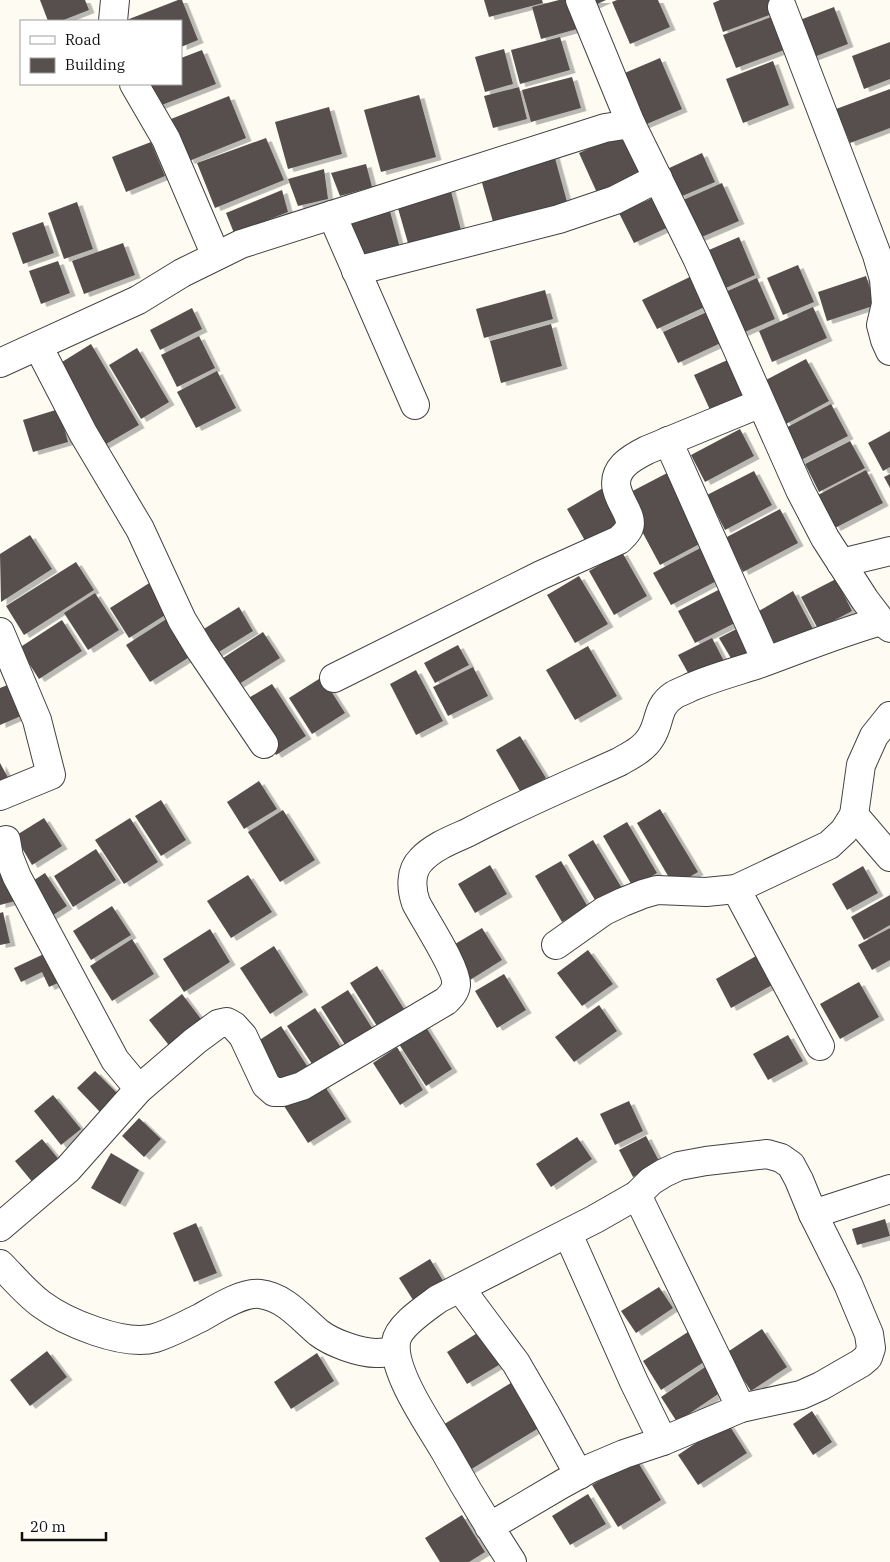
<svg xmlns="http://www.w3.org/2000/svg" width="890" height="1562" font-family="'IBM Plex Serif',serif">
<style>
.building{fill:#57504d;filter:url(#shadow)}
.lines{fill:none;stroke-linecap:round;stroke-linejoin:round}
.minor-casing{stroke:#424242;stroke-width:30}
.minor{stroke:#fff;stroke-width:28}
</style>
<defs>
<filter id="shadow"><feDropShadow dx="5.5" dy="3" stdDeviation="0" flood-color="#0004"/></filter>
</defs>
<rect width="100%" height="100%" fill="#fefbf3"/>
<g class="building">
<polygon points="40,0 85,0 89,10 61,21 48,21"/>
<polygon points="178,0 182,0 198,40 181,47 181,21 124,21"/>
<polygon points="484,0 542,0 543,3 489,17"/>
<polygon points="559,0 569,0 577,29 541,39 532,7"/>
<polygon points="590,0 606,0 593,6"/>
<polygon points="617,0 658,0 670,27 630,44 612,2"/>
<polygon points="720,0 770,0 775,13 723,32 713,3"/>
<polygon points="834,7 848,44 806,60 792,23"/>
<polygon points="779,14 792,47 736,68 723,35"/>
<polygon points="560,37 570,70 520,84 511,50"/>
<polygon points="890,42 890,79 864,89 852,56"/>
<polygon points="504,49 513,84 485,92 475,57"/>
<polygon points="202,50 216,84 154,108 145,84 181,84 181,58"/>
<polygon points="660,58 682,109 642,126 620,75"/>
<polygon points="773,61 789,105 743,123 726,79"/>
<polygon points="572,77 581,108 531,122 522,90"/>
<polygon points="519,87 527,119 493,128 484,96"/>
<polygon points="890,89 890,128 850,143 836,109"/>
<polygon points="419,95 436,157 381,172 364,110"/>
<polygon points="229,96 246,138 189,161 171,119"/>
<polygon points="329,107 342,154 288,169 275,122"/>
<polygon points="622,133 641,174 598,195 579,153"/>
<polygon points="266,138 284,180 215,208 197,163"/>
<polygon points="151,142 165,176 126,192 112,157"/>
<polygon points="553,151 569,209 495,229 479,172"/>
<polygon points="702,153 715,182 680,197 667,169"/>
<polygon points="366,164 372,187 340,196 331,173"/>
<polygon points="324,169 328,199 298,206 288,179"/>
<polygon points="722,183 739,221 697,239 681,201"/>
<polygon points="449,184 462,234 410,250 395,198"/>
<polygon points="282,190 288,212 234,233 226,213"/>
<polygon points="659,195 673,225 634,243 619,213"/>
<polygon points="77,202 93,249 64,259 48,213"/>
<polygon points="388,204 401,252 362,262 349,215"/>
<polygon points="43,222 54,253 23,264 12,233"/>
<polygon points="739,237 755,275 719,291 702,253"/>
<polygon points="123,243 135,275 84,294 72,261"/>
<polygon points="58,261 70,293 41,304 29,271"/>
<polygon points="798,265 814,302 783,315 767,278"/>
<polygon points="696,274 711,304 657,329 642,300"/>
<polygon points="866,276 876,305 827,321 818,292"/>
<polygon points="757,278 775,319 740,334 723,293"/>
<polygon points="545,290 553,319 484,338 476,309"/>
<polygon points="813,307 827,338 772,362 759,331"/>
<polygon points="192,308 202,329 160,350 150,330"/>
<polygon points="713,309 727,340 678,363 663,332"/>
<polygon points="551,324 562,366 501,383 490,341"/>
<polygon points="199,336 215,368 177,387 161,355"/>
<polygon points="91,344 139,425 101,447 54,367"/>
<polygon points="137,348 169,402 141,419 109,365"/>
<polygon points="732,358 749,393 711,412 694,375"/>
<polygon points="806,359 829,401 786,424 764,381"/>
<polygon points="217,371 236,408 196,428 177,392"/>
<polygon points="831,404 848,436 797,462 780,431"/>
<polygon points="59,409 68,442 33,452 23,420"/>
<polygon points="740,429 754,456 705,482 691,455"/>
<polygon points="890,431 890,467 883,471 868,443"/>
<polygon points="850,441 865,468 819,492 805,464"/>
<polygon points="866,470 883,503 835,528 818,495"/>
<polygon points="671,471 707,540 660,565 623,496"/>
<polygon points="754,471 772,505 725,530 707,495"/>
<polygon points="890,474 890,488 884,477"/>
<polygon points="603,488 625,525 588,546 567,509"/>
<polygon points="780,509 798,543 743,572 725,538"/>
<polygon points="30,535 52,569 1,602 0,554"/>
<polygon points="708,544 724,577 671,605 653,573"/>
<polygon points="622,552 647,596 614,615 589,571"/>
<polygon points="76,562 94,590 24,635 6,606"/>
<polygon points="579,576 608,624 575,643 547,595"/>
<polygon points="836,579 852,611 818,629 801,597"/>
<polygon points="154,580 173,610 129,638 110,608"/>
<polygon points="722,588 739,621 695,643 678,611"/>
<polygon points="793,591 813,629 776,647 759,611"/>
<polygon points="95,593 119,630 88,650 64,613"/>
<polygon points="239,607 253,631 214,655 199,632"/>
<polygon points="168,618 191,656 150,682 126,645"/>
<polygon points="62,620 82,651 39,679 19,648"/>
<polygon points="744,625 758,655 735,665 719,638"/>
<polygon points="263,632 280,658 236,686 220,660"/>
<polygon points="712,638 725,663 692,680 678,655"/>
<polygon points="458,645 469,665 435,683 424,663"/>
<polygon points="588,646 617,696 575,720 546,670"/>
<polygon points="473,667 488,696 448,716 433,687"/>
<polygon points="416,670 443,721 416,735 390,684"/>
<polygon points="322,677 345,713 312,734 289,698"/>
<polygon points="15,682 28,713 0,725 0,688"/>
<polygon points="272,684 306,736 276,755 242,702"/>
<polygon points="520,736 546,778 521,793 496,750"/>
<polygon points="0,763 11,783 0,789"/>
<polygon points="259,781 277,809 244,829 227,802"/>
<polygon points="161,800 186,840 161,856 135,816"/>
<polygon points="660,809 698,872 674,886 637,823"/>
<polygon points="283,810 315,860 280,882 248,832"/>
<polygon points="44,818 62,846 32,865 15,836"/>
<polygon points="130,818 158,862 124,884 95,840"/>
<polygon points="627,822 657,873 633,887 603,836"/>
<polygon points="593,840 623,890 598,905 568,855"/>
<polygon points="96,849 116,880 73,907 54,876"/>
<polygon points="561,861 588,907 562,922 535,876"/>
<polygon points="490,865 507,894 475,913 458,884"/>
<polygon points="863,866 878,893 847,910 832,884"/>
<polygon points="0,871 19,900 0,905"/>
<polygon points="45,873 67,906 47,919 25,886"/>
<polygon points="248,875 272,912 231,938 207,901"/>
<polygon points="890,895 890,925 864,940 851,917"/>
<polygon points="112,906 131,935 91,960 73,931"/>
<polygon points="3,912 10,943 0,945 0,913"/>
<polygon points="482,928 502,960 470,980 450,947"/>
<polygon points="890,928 890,960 872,970 858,945"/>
<polygon points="210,929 230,962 184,992 163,959"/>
<polygon points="132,939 154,974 112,1001 90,966"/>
<polygon points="274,946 303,992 270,1014 240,968"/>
<polygon points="588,950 613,984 582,1006 557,973"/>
<polygon points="46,953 60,982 49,987 42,972 21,982 14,968"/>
<polygon points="756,956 772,985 731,1008 716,979"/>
<polygon points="377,966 409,1017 382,1034 350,983"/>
<polygon points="504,974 526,1010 497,1028 475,991"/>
<polygon points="859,982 879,1017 840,1039 820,1004"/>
<polygon points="348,990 374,1031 347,1048 321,1007"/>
<polygon points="182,994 204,1023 171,1048 149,1020"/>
<polygon points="599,1005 617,1031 574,1062 555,1037"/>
<polygon points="315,1008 344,1052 316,1070 287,1026"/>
<polygon points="424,1024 452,1069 426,1086 397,1041"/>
<polygon points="281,1026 311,1072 284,1089 255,1043"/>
<polygon points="788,1035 803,1061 768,1080 753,1054"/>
<polygon points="397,1047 423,1090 400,1105 373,1063"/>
<polygon points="95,1071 118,1094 100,1112 77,1088"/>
<polygon points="322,1082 346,1119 308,1143 284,1106"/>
<polygon points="53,1095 81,1129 61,1145 34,1111"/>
<polygon points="629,1101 643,1131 615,1145 600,1114"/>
<polygon points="139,1118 161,1139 144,1157 122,1136"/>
<polygon points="646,1136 660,1163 633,1177 619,1150"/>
<polygon points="577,1137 592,1159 551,1187 536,1164"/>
<polygon points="42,1139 61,1162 34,1184 15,1161"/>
<polygon points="111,1153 139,1170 120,1204 91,1188"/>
<polygon points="885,1219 890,1236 857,1245 852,1229"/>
<polygon points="196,1223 217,1273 194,1282 173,1233"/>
<polygon points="430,1259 445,1284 415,1303 399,1278"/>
<polygon points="659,1287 673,1308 636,1333 621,1311"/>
<polygon points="762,1329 787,1367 751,1391 726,1353"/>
<polygon points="691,1330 710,1358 661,1390 643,1361"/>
<polygon points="479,1332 499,1365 467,1384 447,1352"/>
<polygon points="47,1351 67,1377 30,1406 10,1380"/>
<polygon points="317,1353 334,1381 291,1409 274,1382"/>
<polygon points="708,1365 724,1390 677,1422 661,1397"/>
<polygon points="514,1381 542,1426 465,1473 438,1428"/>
<polygon points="812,1411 832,1442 813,1455 793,1424"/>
<polygon points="727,1422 747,1453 698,1485 678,1455"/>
<polygon points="636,1459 661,1500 618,1527 592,1485"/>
<polygon points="588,1494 606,1524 570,1545 552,1516"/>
<polygon points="462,1515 485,1552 469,1562 440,1562 425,1538"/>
</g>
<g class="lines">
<defs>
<g id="minor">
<polyline points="580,0 631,124 697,258 800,490 825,538 865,600 881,621 890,628"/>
<polyline points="782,7 877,255 884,279 886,304 881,325 885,340 890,351"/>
<polyline points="113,21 115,0"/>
<polyline points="134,84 166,139 216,256"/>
<polyline points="332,215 415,405"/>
<polyline points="356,271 559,219 615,200 658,178"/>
<polyline points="38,346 83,433 140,529 182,620 199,648 264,744"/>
<polyline points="0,363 138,300 182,273 241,244 605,128 631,124"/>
<polyline points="668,441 766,661"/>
<polyline points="841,563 890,551"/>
<polyline points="0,632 37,720 51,775 0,796"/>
<path d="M 334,678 L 541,575 L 619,540 C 622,537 627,533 629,528 C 636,511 601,489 624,465 C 630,459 639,454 647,450 L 761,403"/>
<polyline points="854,815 890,857"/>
<polyline points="0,842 6,840 9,857 17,877 115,1060 139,1089"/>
<polyline points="736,889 820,1046"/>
<polyline points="556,945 604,911 623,902 643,894 657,890 706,892 736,889 829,845 844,831 854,815 861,765 874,736 890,716"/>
<polyline points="637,1195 741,1408"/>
<polyline points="813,1214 890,1189"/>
<path d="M 0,1227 L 68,1169 L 139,1089 L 195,1041 L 218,1024 L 227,1022 L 234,1026 L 243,1036 L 266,1085 L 274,1092 L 283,1092 L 302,1086 L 446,1001 C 451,996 455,992 456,985 C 458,970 424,919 416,903 C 411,889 410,871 421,860 C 433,847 451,840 467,833 C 516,807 568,785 619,762 C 631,755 644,749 651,737 C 661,721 656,707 674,695 C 679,692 686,690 691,687 C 712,678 734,672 756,665 C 798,650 838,633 881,621"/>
<polyline points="568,1234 634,1382 663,1441"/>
<path d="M 0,1264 C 13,1277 26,1293 41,1304 C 65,1322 124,1347 155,1338 C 171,1333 185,1325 200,1318 C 216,1309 242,1292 260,1294 C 285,1297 301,1318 319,1333 C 332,1343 360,1353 376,1353 C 383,1353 389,1352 395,1352"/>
<polyline points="460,1288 516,1363 545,1413 579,1475"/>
<path d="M 489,1527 L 562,1484 L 591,1468 L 624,1454 L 663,1441 L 741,1408 L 801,1395 L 821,1386 L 861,1363 L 868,1357 L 871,1348 L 869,1334 L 848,1284 L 813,1214 L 799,1180 L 791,1165 L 781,1158 L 767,1154 L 706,1161 L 679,1166 L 664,1173 L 651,1181 L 637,1195 L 595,1219 L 438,1299 C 426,1308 398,1326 396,1342 C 392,1371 428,1423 443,1448 C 465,1487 488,1525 512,1562"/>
</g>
</defs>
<use href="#minor" class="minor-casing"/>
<use href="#minor" class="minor"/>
</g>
<rect x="20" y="20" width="162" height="65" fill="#ffffff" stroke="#9f9f9f"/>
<rect x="30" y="36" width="25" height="8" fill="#ffffff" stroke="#9f9f9f"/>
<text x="65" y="45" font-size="15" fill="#0f0f0f">Road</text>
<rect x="30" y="58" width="25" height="15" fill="#57504d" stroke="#9f9f9f"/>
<text x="65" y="70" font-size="15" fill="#0f0f0f">Building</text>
<path d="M22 1532v8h84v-8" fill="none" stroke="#0f0f0f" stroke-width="2.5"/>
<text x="30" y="1532" font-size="15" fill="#0f0f0f" stroke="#ffffff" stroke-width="4" paint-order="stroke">20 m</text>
</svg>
